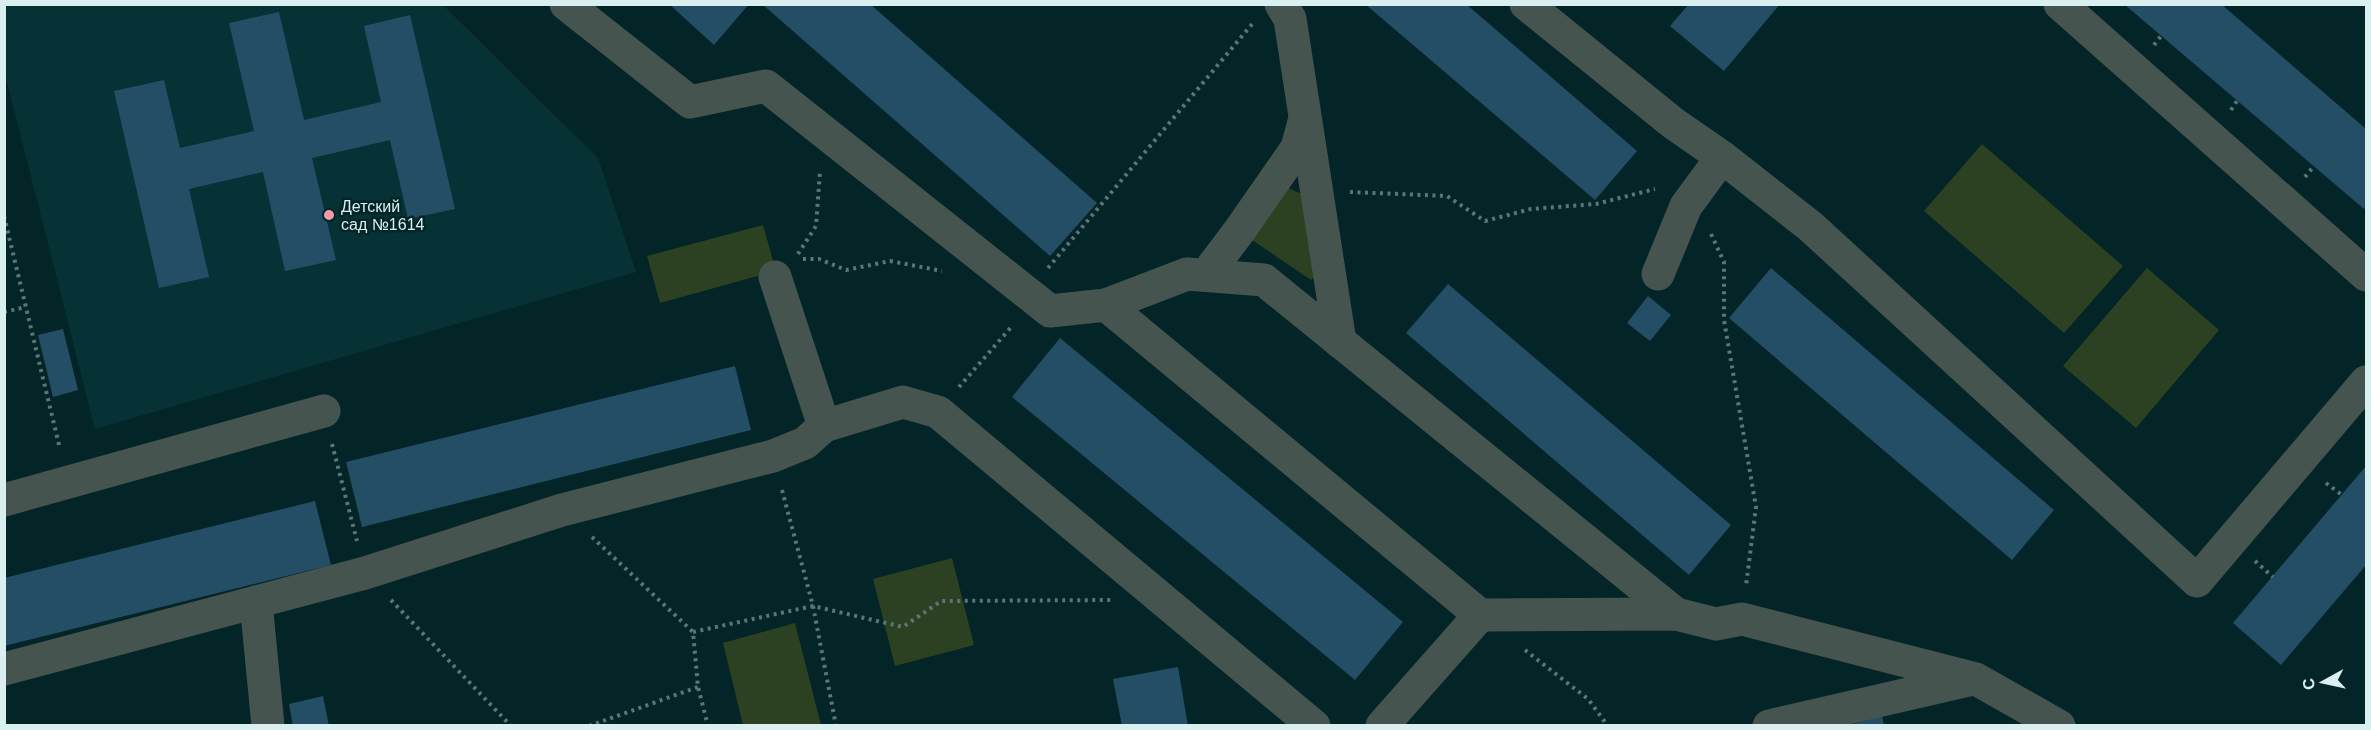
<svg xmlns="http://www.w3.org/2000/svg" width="2371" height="730" font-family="Helvetica,sans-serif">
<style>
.built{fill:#063235}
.green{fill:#2b4121}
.building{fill:#244e66}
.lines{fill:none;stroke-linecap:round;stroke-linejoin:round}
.path{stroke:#5a7679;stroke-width:4;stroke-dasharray:3 4.5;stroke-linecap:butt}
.minor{stroke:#45544e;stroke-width:33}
.poi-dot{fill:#f39aa9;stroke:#042528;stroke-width:2}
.labels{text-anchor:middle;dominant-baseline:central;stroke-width:5;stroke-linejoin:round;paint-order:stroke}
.poi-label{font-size:16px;fill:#d9eff0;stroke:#042528;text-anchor:start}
</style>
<rect width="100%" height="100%" fill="#042528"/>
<polygon class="built" points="4,5 443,5 598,158 636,272 95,429 5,74"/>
<g class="green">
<polygon points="1982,144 2123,266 2064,333 1924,211"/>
<polygon points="1288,188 1304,195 1318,274 1311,280 1249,238"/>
<polygon points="763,225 776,271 660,303 647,256"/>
<polygon points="2147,268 2219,330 2136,428 2063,366"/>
<polygon points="952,558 974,645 895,666 873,579"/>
<polygon points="795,623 821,725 743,725 723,643"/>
</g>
<g class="building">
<polygon points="669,4 749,4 714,45"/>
<polygon points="762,4 870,4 1097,203 1050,256"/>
<polygon points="1365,4 1466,4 1637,151 1595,200"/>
<polygon points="1689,4 1780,4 1724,71 1670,26"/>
<polygon points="2124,4 2221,4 2366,129 2366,206 2364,209"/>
<polygon points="279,12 304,120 381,102 364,26 410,15 455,209 408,219 390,140 312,158 336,260 285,271 263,172 189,189 209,277 159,288 114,91 164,80 180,148 254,131 229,23"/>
<polygon points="1771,268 2054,510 2012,560 1729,318"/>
<polygon points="1448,284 1731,525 1689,575 1406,333"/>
<polygon points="1648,296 1671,315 1650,341 1627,323"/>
<polygon points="63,329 78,390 53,397 38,335"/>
<polygon points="1060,338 1403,622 1355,680 1012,397"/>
<polygon points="735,366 751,430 362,527 346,462"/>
<polygon points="2366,466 2366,565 2281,665 2233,623"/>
<polygon points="315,501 331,565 4,646 4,578"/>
<polygon points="1178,667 1188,726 1122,726 1113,679"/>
<polygon points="323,696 329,726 293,726 289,704"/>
<polygon points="1882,716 1884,726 1849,726 1849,725"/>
</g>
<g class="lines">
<g class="path">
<polyline points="2154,45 2161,36"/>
<polyline points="2231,110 2237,101"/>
<polyline points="2305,177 2314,166"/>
<polyline points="1350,192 1447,196 1485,221 1531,209 1596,204 1655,189"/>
<polyline points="4,216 60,449"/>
<polyline points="1711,234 1724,262 1724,320 1756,507 1746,586"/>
<polyline points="798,254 816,226 820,171"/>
<polyline points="803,259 819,259 846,270 890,261 942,271"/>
<polyline points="1048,268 1253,23"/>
<polyline points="4,312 26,307"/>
<polyline points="959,387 1013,325"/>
<polyline points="332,444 357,541"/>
<polyline points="2326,483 2342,495"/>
<polyline points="782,490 813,606 836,726"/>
<polyline points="592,537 693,632 698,687 708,726"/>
<polyline points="2255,561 2273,577"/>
<polyline points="391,600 511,726"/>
<polyline points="693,632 813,606 903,627 941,601 1111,600"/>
<polyline points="1525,650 1588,699 1608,726"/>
<polyline points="589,726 698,687"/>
</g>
<g class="minor">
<polyline points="566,4 690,102 766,86 1050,311 1106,305 1480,615 1382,726"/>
<polyline points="1281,4 1290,19 1340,342"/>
<polyline points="1526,4 1673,123 1722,157 1810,226 2197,581 2366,382"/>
<polyline points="2060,4 2366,275"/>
<polyline points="1658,274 1686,206 1722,157"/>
<polyline points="1206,275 1240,230 1297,148 1305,118"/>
<polyline points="1106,305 1187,274 1264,280 1676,614"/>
<polyline points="824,426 903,402 938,412 1314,726"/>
<polyline points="4,500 324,411"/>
<polyline points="256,602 268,726"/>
<polyline points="1480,615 1676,614 1716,624 1742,619 1976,679 2059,726"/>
<polyline points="4,669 365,573 562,510 773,456 805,443 824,426 775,277"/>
<polyline points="1769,726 1969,680"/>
</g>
</g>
<circle class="poi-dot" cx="329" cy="215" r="6"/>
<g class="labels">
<g class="poi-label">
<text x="341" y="206">Детский<tspan x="341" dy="18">сад №1614</tspan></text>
</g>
</g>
<rect width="2371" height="730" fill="none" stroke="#d9eff0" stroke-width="12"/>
<g transform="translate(2323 682) rotate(262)" stroke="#042528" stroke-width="4.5" paint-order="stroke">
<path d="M0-4.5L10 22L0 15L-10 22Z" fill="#d9eff0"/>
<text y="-9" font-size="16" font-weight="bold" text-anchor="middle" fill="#d9eff0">С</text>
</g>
</svg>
